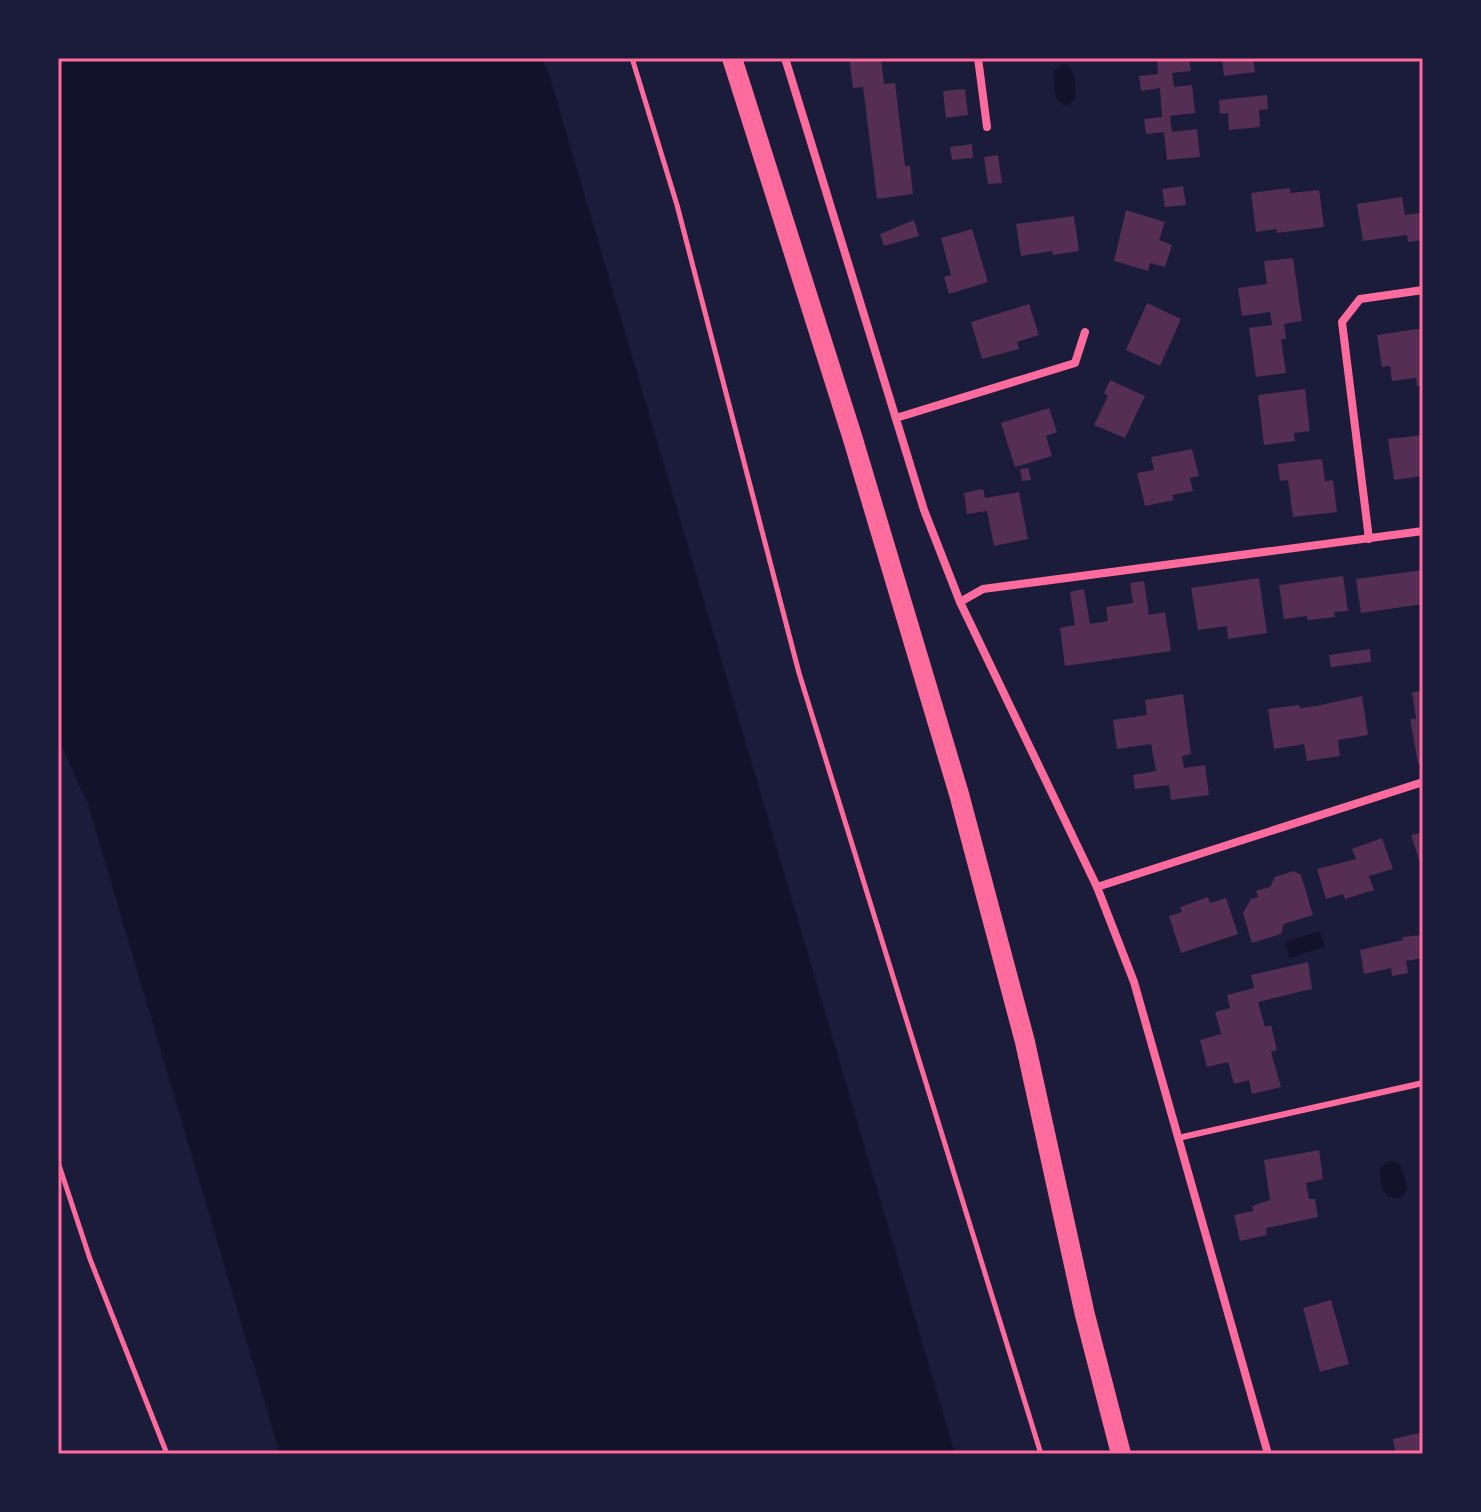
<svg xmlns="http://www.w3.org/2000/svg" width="1481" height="1512" font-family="Cabin,sans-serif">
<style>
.water{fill:#12122b}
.building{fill:#542f53}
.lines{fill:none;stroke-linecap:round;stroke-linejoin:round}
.path{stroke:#ff6b9d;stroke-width:5}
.service{stroke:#ff6b9d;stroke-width:6}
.minor{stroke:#ff6b9d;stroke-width:8}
.primary{stroke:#ff6b9d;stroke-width:20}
.neatline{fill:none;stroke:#ff6b9d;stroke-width:3}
</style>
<rect width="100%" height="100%" fill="#1b1b3a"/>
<g class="water">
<polygon points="58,58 542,58 549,74 955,1454 280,1454 88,804 58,738"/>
<path d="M 1062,64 L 1068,66 L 1074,74 L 1076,98 L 1068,106 C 1052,103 1054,85 1054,71 Z"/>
<polygon points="1320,931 1325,947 1290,958 1285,942"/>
<polygon points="1389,1161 1397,1163 1402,1168 1407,1190 1400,1199 1387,1196 1382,1188 1379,1170"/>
</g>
<g class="building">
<polygon points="849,58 881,58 884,84 895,83 905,166 910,166 913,194 877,199 863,87 853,88"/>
<polygon points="1157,58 1189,58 1191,71 1172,73 1174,87 1192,85 1195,113 1170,116 1172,132 1197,129 1200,157 1167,160 1164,132 1146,134 1144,119 1162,117 1160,88 1141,91 1139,76 1158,74"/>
<polygon points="1222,58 1253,58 1255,72 1224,76"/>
<polygon points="965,89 968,115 946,118 943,91"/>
<polygon points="1267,95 1268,109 1259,110 1260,127 1229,130 1228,113 1220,114 1219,100"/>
<polygon points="972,144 973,158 952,160 950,147"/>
<polygon points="998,155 1002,183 988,184 984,157"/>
<polygon points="1183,186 1186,205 1165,207 1162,189"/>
<polygon points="1290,188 1290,193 1319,190 1324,227 1277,233 1276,229 1256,232 1251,193"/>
<polygon points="1402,197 1405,215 1420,213 1423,240 1408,242 1407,235 1363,241 1357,204"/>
<polygon points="1126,210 1165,222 1159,240 1172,245 1165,267 1150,263 1148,271 1114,261"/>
<polygon points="1074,216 1079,251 1053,255 1052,251 1021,256 1016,224"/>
<polygon points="914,220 919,236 884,246 880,234"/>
<polygon points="972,229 988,282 949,294 944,277 951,275 941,238"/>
<polygon points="1293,258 1302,321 1284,324 1286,339 1281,339 1286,373 1256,377 1249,328 1272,325 1270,312 1242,316 1238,288 1267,284 1264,261"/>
<polygon points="1147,303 1181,319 1160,366 1126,350"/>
<polygon points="1029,304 1039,335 1017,342 1019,349 982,359 971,322"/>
<polygon points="1423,328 1423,385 1417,386 1416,378 1392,381 1390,366 1382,367 1377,335"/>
<polygon points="1110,380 1145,396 1125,438 1094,425 1108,396 1104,393"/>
<polygon points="1305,389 1310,431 1294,433 1295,441 1264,445 1258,395"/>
<polygon points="1049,408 1057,432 1046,436 1052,456 1015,467 1001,423"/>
<polygon points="1423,435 1423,476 1394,480 1388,439"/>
<polygon points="1192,449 1199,476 1190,478 1193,491 1172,495 1174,500 1145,506 1137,473 1154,470 1151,457"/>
<polygon points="1322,459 1325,481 1333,480 1337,512 1293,517 1288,480 1280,481 1278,464"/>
<polygon points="1028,468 1031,480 1022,481 1020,469"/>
<polygon points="983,489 985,498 1019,492 1028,539 994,546 987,511 967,514 964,493"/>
<polygon points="1423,570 1423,604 1361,613 1356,579"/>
<polygon points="1343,576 1348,611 1334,612 1335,617 1308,620 1307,616 1284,619 1279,585"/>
<polygon points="1259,578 1267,633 1228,639 1227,626 1198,630 1191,588"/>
<polygon points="1144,581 1149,615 1165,612 1171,651 1065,666 1060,628 1075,625 1070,592 1084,589 1090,624 1108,621 1106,607 1133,603 1130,583"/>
<polygon points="1370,649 1371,662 1331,667 1329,655"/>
<polygon points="1423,691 1423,763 1418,764 1410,719 1416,719 1412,692"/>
<polygon points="1183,694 1191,754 1182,756 1184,768 1205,765 1209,795 1171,800 1169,785 1135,789 1133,775 1156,771 1151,744 1117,749 1113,720 1147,715 1145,700"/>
<polygon points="1362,696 1368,735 1338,740 1340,756 1307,761 1304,744 1274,749 1268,709 1299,705 1300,708 1316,706"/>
<polygon points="1423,832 1423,869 1422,869 1411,835"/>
<polygon points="1382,838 1393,869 1369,876 1374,890 1345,899 1343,894 1326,899 1317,869 1356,859 1352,849"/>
<polygon points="1294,871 1301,875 1313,915 1284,924 1281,934 1252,943 1243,913 1251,899 1258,897 1256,891 1270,887 1275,877"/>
<polygon points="1208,897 1210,903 1226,898 1238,934 1181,953 1169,916 1182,912 1180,907"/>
<polygon points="1423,935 1423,958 1406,961 1408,973 1392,976 1391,968 1364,974 1360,950 1403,940 1402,937"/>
<polygon points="1308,962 1312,989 1258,1002 1265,1027 1271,1025 1277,1050 1271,1052 1281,1087 1252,1094 1249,1080 1234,1084 1228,1062 1207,1067 1200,1040 1221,1034 1215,1012 1230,1008 1227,995 1254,988 1251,975"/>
<polygon points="1319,1150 1323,1179 1306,1183 1309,1199 1315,1199 1318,1217 1266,1228 1267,1235 1240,1241 1234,1215 1253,1211 1252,1206 1270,1200 1264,1160"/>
<polygon points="1331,1300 1349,1364 1320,1372 1303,1308"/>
<polygon points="1423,1432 1423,1454 1396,1454 1393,1439"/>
</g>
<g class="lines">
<g class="path">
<polyline points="632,58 677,205 799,673 1041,1454"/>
<polyline points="58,1162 90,1259 167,1454"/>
</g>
<polyline class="service" points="1178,1138 1423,1083"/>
<g class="minor">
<polyline points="785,58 924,510 960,602 1097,887 1134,982 1268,1454"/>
<polyline points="978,58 987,127"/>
<polyline points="896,418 1075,363 1085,332"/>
<polyline points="1369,539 1342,322 1360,299 1423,290"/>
<polyline points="960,602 983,589 1423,531"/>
<polyline points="1097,887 1423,782"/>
</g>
<polyline class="primary" points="732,58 852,436 959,794 1025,1042 1085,1315 1121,1454"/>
</g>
<rect width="1481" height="1512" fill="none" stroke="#1b1b3a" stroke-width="120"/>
<rect x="60" y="60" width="1361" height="1392" class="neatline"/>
</svg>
